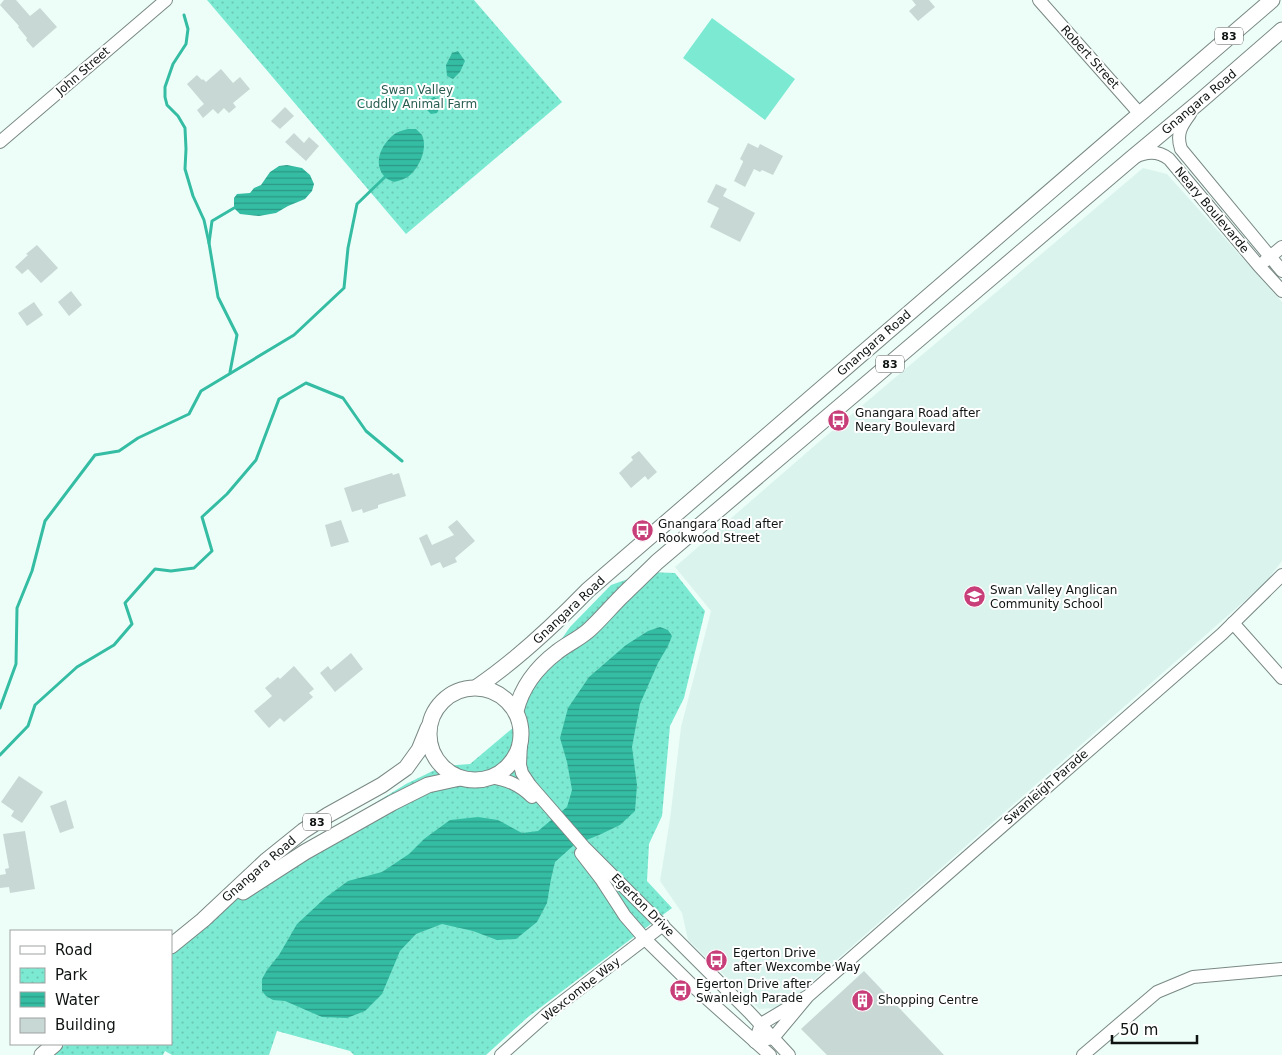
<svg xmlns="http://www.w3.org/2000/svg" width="1282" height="1055" font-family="'DejaVu Sans',sans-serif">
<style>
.built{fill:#daf4ed}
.park{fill:url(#park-dots)}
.pitch{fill:#7cead2}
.water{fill:url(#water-rules)}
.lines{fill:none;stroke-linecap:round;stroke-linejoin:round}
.stream{stroke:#35bda4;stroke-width:3}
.building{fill:#c8d8d4}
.minor-casing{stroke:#798884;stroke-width:14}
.major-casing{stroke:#798884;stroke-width:17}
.minor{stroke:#fff;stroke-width:12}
.major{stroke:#fff;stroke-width:15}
.labels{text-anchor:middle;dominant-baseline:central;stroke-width:4;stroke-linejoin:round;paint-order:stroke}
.shield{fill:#fff;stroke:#575a5a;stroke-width:1}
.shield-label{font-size:11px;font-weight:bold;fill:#0f1413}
.street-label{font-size:12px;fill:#0f1413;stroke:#fff}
.park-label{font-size:12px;fill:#285d52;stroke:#fff}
.poi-label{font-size:12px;fill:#0f1413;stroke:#fff;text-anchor:start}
</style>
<defs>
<pattern id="park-dots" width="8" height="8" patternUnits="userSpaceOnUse" patternTransform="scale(1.25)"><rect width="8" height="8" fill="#7cead2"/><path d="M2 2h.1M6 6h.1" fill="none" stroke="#6ac8b3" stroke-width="1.8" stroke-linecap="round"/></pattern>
<pattern id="water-rules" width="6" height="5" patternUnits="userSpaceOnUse" patternTransform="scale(1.25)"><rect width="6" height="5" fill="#35bda4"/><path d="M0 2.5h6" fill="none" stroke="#2b9884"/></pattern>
</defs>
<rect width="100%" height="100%" fill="#edfef9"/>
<polygon class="built" points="1143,168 1167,174 1282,302 1282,561 1266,582 782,1008 759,1009 688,940 682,913 660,881 670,819 681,727 711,611 675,567 813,447"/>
<g class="park">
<polygon points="207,0 474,0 562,102 406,234"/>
<polygon points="648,572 675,573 705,611 684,698 670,726 662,816 649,844 647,881 672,908 528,1017 486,1055 354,1055 350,1051 277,1031 269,1055 172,1055 165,1051 163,1055 53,1055 66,1044 171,1044 171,953 230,902 300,849 406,784 443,766 470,764 514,727 516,711 544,664 570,627 611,585"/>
</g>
<polygon class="pitch" points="712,18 795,79 765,120 683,58"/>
<g class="water">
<polygon points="458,51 465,61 460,72 453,79 447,76 446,65 452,53"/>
<polygon points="434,97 443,102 437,113 431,114 425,108 428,100"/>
<path d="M 408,129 L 416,129 C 418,131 420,133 422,135 C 428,148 420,167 409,176 C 405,179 399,181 394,182 C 390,180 386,179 384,176 C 372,161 383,142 396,133 C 399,131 404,130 408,129 Z"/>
<polygon points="287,165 302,168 310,175 314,184 312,191 305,199 288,206 276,213 259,216 240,214 234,208 234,198 237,194 250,193 254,188 261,185 270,172 279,166"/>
<polygon points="660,627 668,630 672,636 668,646 658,663 640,704 632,747 637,785 635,811 620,825 599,835 574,845 555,862 551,879 547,903 537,922 516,939 497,940 473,931 442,924 416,934 400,951 382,994 365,1011 347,1018 322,1017 285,1001 273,1000 266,996 262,991 262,979 267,970 279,955 297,924 325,898 348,881 382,872 409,854 424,839 450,820 478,817 498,820 522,833 538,831 567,807 572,790 567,762 560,738 568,708 589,677 626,645 648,631"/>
</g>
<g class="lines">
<g class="stream">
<polyline points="184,15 188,29 186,44 173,64 165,87 165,97 167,105 178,116 185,128 186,149 185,169 193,196 204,220 209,243"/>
<polyline points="230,372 237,335 218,297 209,243 212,221 234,208"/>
<polyline points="0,708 16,664 17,608 32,571 45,521 95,455 119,451 138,438 189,414 201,391 294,335 344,288 348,248 357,204 385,177"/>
<polyline points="0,755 28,726 35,705 77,667 114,645 132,624 125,603 155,569 171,571 194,568 212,551 202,517 227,494 256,460 279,399 306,383 343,398 366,431 402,461"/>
</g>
</g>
<g class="building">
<polygon points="4,0 16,0 30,16 40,8 57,27 33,48 26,40 27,38 18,27 19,26 0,5"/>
<polygon points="912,0 929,0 935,7 918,21 909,11 916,5"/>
<polygon points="221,69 233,83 240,77 250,89 233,103 236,107 229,113 224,108 218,114 213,109 203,118 197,110 204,104 187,84 197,75 202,80 203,79 206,82"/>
<polygon points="285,107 294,116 280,129 271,121"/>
<polygon points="294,133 304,143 309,137 319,146 306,161 285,142"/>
<polygon points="748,143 758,148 760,144 783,156 773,175 762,170 760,172 754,169 745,187 734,181 743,162 743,161 740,159"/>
<polygon points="716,184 727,189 723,196 755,213 740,242 710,227 719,208 707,202"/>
<polygon points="37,245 58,268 41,283 28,269 22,274 15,267 28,255 26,254"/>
<polygon points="71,291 82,305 69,316 58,302"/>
<polygon points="34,302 43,315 27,326 18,313"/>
<polygon points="639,451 657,472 648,480 645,476 631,488 619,473 633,460 631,457"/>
<polygon points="392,473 393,475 399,473 406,496 378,505 378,508 363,513 362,509 352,512 344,488"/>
<polygon points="341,520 349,542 331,547 325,525"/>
<polygon points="457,520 475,541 455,558 457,562 443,568 440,562 431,566 419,538 427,534 432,545 454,535 448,527"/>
<polygon points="351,653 363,669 335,692 320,673 328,666 331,670"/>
<polygon points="294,666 314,689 309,693 313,697 284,722 280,718 269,728 254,711 272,696 265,688 278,677 280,679"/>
<polygon points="19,776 43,792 22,823 11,816 14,811 1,802"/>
<polygon points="66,800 74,828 60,833 50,806"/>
<polygon points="25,831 35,889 10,893 9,887 0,888 0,875 6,874 5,869 9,868 3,834"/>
<polygon points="864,971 944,1055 827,1055 801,1029"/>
</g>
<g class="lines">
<defs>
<g id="minor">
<polyline points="1039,0 1140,114"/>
<path d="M 1190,114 C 1181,126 1176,134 1181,149 L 1282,271"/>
<polyline points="0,142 166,0"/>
<path d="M 1135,157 C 1147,151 1159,151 1169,159 L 1259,266 L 1282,291"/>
<polyline points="1265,261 1282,247"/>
<polyline points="1233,623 1282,678"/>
<polyline points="521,742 520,765 522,773 530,785 584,847 749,1012 789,1055"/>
<path d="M 491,777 C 508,780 520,785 532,797"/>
<polyline points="581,853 601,879 625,916 645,939 695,988 770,1055"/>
<polyline points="808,996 761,1024 755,1042 773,1038 808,996 1222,634 1282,575"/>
<polyline points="501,1055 548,1013 663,925"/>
<polyline points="1083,1055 1157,992 1193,977 1282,969"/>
</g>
<g id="major">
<path d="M 477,687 C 518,659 553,626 588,590 L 1272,0"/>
<circle cx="475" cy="734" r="46"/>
<path d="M 516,711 C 522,686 536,668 557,652 C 567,644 579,639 589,630 C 600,620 610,608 621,597 C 633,585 645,574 657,562 L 1132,158 L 1198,103 L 1282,30"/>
<polyline points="243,892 305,852 392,803 428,785 460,778"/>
<polyline points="171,946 203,920 267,860 303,831 328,815 382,785 406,768 419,750 428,728"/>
<polyline points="42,1055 55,1044"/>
</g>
</defs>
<use href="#minor" class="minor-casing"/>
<use href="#major" class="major-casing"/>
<use href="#minor" class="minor"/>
<use href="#major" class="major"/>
</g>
<defs>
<symbol id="bus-disc" viewBox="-11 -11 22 22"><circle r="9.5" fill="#c73e79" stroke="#fff"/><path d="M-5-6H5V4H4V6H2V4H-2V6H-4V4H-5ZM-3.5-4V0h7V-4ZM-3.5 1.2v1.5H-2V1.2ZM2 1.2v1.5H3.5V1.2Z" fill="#fff"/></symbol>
<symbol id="school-disc" viewBox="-11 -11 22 22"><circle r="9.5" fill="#c73e79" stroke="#fff"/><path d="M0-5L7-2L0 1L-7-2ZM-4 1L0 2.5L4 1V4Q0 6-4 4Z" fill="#fff"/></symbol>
<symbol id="building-disc" viewBox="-11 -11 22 22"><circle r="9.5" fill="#c73e79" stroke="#fff"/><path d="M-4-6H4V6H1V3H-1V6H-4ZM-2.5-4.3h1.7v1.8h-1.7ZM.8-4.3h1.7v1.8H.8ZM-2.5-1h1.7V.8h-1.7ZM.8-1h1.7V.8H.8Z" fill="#fff"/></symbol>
</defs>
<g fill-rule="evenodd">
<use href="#bus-disc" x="826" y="408" width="25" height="25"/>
<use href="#bus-disc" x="630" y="518" width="25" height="25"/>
<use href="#school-disc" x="962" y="584" width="25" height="25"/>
<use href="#bus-disc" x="704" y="948" width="25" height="25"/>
<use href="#bus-disc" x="668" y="978" width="25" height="25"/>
<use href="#building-disc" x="850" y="988" width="25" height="25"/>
</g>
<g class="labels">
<g class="shield">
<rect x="1215" y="27.5" width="28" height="17" rx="4"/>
<rect x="876" y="355.5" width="28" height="17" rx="4"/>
<rect x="303" y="813.5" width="28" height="17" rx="4"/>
</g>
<g class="shield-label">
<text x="1229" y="36">83</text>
<text x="890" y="364">83</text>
<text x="317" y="822">83</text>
</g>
<g class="street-label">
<text transform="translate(1090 57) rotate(48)">Robert Street</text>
<text transform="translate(83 71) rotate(-41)">John Street</text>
<text transform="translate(1199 102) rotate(-40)">Gnangara Road</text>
<text transform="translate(1212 210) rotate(50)">Neary Boulevarde</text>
<text transform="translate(874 343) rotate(-41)">Gnangara Road</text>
<text transform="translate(569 610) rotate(-43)">Gnangara Road</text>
<text transform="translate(1046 787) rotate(-41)">Swanleigh Parade</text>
<text transform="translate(259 869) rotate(-41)">Gnangara Road</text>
<text transform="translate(643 905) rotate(45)">Egerton Drive</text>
<text transform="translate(581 989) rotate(-38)">Wexcombe Way</text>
</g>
<g class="park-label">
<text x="417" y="90">Swan Valley<tspan x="417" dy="14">Cuddly Animal Farm</tspan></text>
</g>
<g class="poi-label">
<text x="855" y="413">Gnangara Road after<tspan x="855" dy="14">Neary Boulevard</tspan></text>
<text x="658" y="524">Gnangara Road after<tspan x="658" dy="14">Rookwood Street</tspan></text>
<text x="990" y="590">Swan Valley Anglican<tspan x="990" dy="14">Community School</tspan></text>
<text x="733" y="953">Egerton Drive<tspan x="733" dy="14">after Wexcombe Way</tspan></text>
<text x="696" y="984">Egerton Drive after<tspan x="696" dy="14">Swanleigh Parade</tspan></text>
<text x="878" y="1000">Shopping Centre</text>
</g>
</g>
<rect x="10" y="930" width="162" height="115" fill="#ffffff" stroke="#9fa1a1"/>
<rect x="20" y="946" width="25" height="8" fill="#ffffff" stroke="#9fa1a1"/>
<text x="55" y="955" font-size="15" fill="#0f1413">Road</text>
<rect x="20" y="968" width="25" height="15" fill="url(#park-dots)" stroke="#9fa1a1"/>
<text x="55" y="980" font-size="15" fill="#0f1413">Park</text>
<rect x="20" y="992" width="25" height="15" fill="url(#water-rules)" stroke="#9fa1a1"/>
<text x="55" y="1005" font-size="15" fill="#0f1413">Water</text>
<rect x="20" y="1018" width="25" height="15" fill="#c8d8d4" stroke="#9fa1a1"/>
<text x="55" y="1030" font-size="15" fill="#0f1413">Building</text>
<path d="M1112 1035v8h85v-8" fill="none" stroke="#0f1413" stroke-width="2.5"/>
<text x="1120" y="1035" font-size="15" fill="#0f1413" stroke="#ffffff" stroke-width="4" paint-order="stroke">50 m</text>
</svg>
